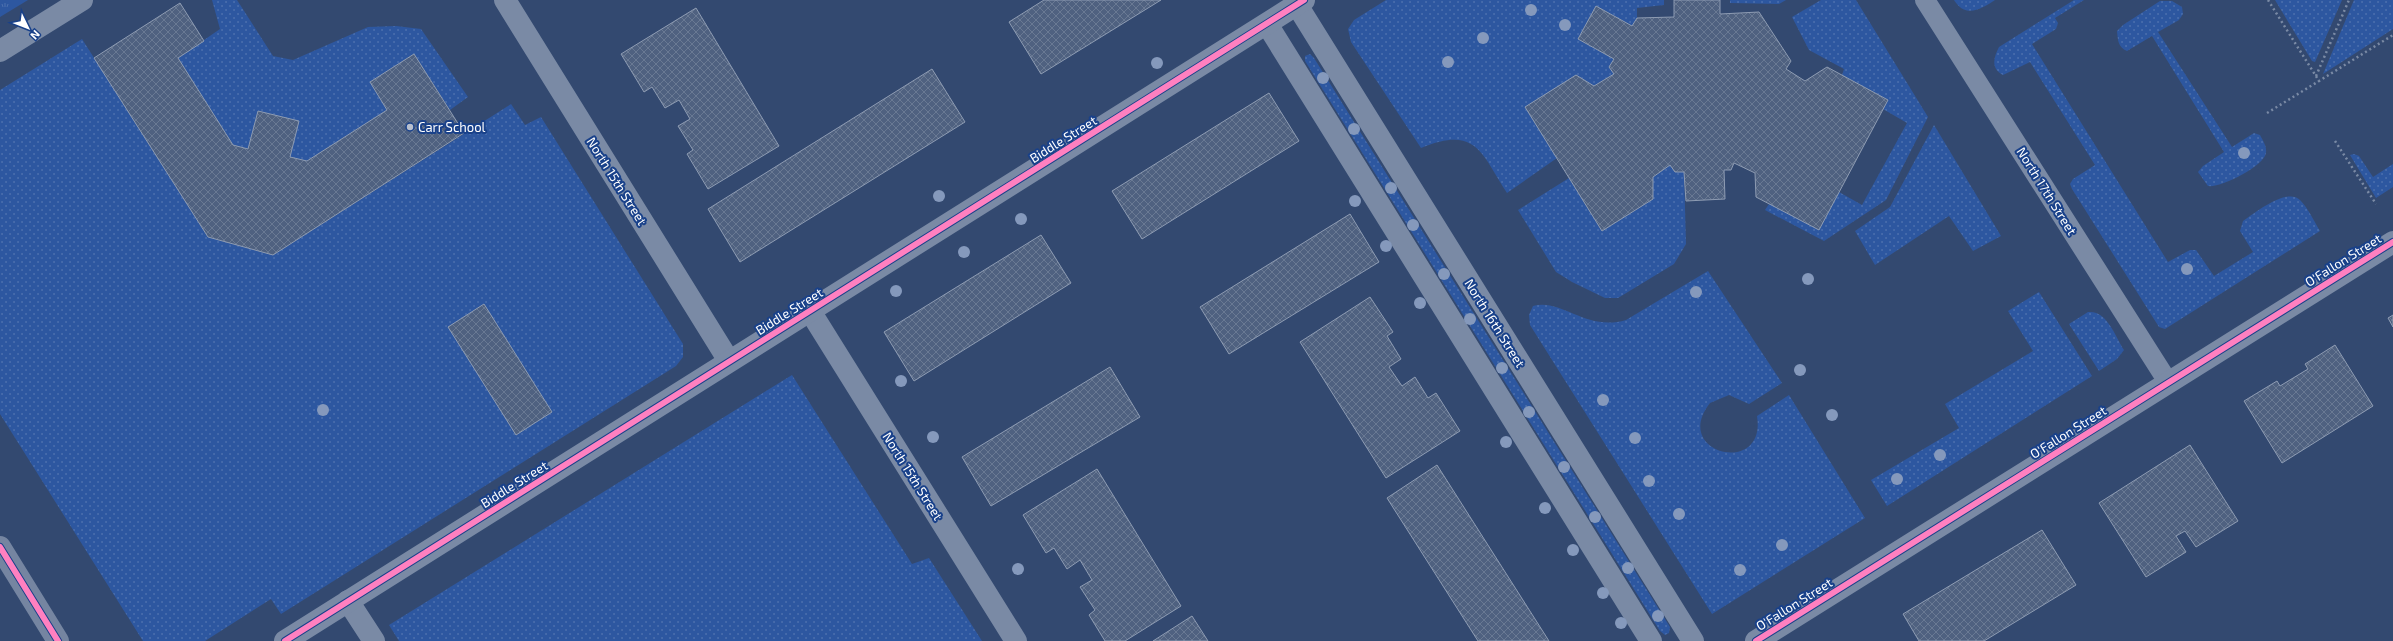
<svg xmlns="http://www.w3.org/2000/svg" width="2393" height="641" font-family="'Exo 2',sans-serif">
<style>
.grass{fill:url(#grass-dots)}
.park{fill:url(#park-tufts)}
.building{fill:url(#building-cross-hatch);stroke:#8e9cb3}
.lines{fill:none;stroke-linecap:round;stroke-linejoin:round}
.path{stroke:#7a8aa5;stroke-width:2.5;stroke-dasharray:2 3;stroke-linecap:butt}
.service{stroke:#7a8aa5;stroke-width:20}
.minor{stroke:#7a8aa5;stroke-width:22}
.secondary{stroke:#7585a1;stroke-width:22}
.cycleway-casing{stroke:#19418a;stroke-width:8}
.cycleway{stroke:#ff80c0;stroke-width:6}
.tree{fill:#8599bc}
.poi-dot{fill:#b8bfcd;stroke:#19418a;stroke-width:1.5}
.labels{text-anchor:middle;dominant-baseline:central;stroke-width:4;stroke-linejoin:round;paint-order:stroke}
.poi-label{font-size:13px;fill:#fff;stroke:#19418a;text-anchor:start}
.street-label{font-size:13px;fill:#fff;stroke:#19418a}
</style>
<defs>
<pattern id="grass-dots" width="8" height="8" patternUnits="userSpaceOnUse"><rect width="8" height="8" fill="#2d57a0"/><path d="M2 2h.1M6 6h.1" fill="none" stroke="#4c70ae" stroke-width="1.8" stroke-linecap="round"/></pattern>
<pattern id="park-tufts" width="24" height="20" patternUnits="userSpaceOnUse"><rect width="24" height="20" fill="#2d57a0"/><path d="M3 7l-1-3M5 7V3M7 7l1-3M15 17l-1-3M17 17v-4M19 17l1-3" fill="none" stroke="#4c70ae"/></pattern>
<pattern id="building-cross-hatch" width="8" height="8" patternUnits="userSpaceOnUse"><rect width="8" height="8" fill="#4f6180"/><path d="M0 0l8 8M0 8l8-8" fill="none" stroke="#697993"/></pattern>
</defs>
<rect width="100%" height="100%" fill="#334970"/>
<g class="grass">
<polygon points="212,0 237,0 273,56 293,60 368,27 396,26 421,29 468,97 450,110 414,54 370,82 387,110 307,161 290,157 258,111 248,149 233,145 178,58 220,29"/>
<path d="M 1386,0 L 1664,0 L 1664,5 L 1637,8 L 1637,18 L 1632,26 L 1596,6 L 1578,39 L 1614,59 L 1609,67 L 1614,74 L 1594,86 L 1557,158 L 1507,193 C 1480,151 1476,126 1421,148 L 1351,42 L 1348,29 L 1354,20 Z"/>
<polygon points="1730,0 1786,0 1779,4 1730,3"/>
<polygon points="1821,0 1856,0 1928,117 1886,200 1824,241 1765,210 1769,204 1839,192 1862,205 1907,123 1883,109 1888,100 1842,75 1844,69 1809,50 1792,17"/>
<path d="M 1954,0 L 1995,0 C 1981,9 1966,19 1954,0 Z"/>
<path d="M 2074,0 L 2084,0 L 2055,18 L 2058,23 L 2056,29 L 2032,44 L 2168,262 L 2190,250 L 2196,250 L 2214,276 L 2253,252 L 2240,231 L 2243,221 C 2255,213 2287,187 2300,200 C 2308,208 2314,221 2320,231 L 2165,329 L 2159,327 L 2072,189 L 2070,184 L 2073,179 L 2095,165 L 2030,62 L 2003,75 C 1990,68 1994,57 1999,47 Z"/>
<polygon points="2275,0 2342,0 2315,62 2312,61"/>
<polygon points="2354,0 2393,0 2393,29 2323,74"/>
<path d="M 2160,1 L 2172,1 L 2182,7 L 2183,14 L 2179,20 L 2158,32 L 2232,147 L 2254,133 L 2260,135 C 2263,141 2267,146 2266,153 C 2264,166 2221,188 2208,186 L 2198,172 L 2203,166 L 2224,152 L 2152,36 L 2127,51 C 2118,47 2118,41 2117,31 L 2123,25 Z"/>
<polygon points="82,39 208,237 273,255 511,104 525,125 541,117 683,344 683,357 676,366 281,614 271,599 205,641 143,641 0,414 0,90"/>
<polygon points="1310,54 1314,58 1670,627 1669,633 1665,635 1660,631 1305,61 1305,56"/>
<polygon points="1934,125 2001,236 1973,251 1949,216 1875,265 1855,231 1890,207"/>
<polygon points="2354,154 2359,156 2373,177 2393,164 2393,187 2376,198 2350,155"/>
<polygon points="1670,165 1675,172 1684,172 1686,244 1674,264 1618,298 1605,298 1572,282 1556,272 1518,210 1569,178 1602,231 1653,199 1653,177"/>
<path d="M 1708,271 L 1782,383 L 1749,404 L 1729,395 L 1710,403 C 1670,454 1767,477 1757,416 L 1789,395 L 1865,518 L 1712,614 L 1530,325 L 1529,315 L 1533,306 C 1562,298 1586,332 1626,320 Z"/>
<polygon points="2039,292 2092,376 1887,506 1871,480 1959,428 1945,404 2033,351 2008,311"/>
<path d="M 2088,312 C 2107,310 2115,336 2124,350 L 2117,359 L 2099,371 L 2069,324 Z"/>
<polygon points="792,375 912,564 929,558 982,641 399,641 389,625"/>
</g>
<polygon class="park" points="0,0 28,0 0,17"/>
<g class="building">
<polygon points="1044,0 1161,0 1041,74 1009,22"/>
<polygon points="1674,0 1720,0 1720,14 1759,12 1791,61 1786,69 1805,81 1827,67 1888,100 1819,230 1756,197 1755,173 1734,163 1731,170 1724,170 1725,199 1686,201 1684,172 1675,172 1670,165 1653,177 1653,199 1602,231 1525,107 1576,75 1594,86 1614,74 1609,67 1614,59 1578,39 1596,6 1632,26 1637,18 1674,17"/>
<polygon points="180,3 204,41 178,58 233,145 248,149 258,111 299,121 290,157 307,161 387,110 370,82 414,54 464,133 273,255 208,237 94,58"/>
<polygon points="696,8 779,146 708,189 687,154 693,150 678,126 690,119 679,100 665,108 652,87 644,92 621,54"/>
<polygon points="932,69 965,122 740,262 708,209"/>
<polygon points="1269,93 1299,141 1142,239 1112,191"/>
<polygon points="1350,214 1379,262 1229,354 1200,307"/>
<polygon points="1041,235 1071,283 914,381 884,332"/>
<polygon points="1370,297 1393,332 1387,336 1401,359 1389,367 1402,386 1415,377 1428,398 1436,393 1460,431 1386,478 1300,342"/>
<polygon points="484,304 552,412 516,435 448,327"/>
<polygon points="2393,315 2393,327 2388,318"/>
<polygon points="2335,345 2373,406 2282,463 2244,401 2277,381 2280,386 2308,369 2305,364"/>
<polygon points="1110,367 1140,417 991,506 962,457"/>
<polygon points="2190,445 2238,521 2196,547 2185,531 2176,536 2186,552 2146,577 2099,503"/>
<polygon points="1437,465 1549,641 1478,641 1387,498"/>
<polygon points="1097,469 1181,606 1125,641 1105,641 1089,615 1095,610 1080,587 1092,580 1080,560 1067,569 1054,548 1046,553 1023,515"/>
<polygon points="2042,530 2076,585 1984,641 1919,641 1903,614"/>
<polygon points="1192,616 1208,641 1153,641"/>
</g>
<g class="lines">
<g class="path">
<polyline points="2268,0 2319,81 2393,35"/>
<polyline points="2316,76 2349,0"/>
<polyline points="2267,113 2319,81"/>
<polyline points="2335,141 2376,204"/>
</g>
<polyline class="service" points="1925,0 2168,382"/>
<g class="minor">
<polyline points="505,0 729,361"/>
<polyline points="1297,5 1693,641"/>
<polyline points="1267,24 1651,641"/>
<polyline points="0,51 82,0"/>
<polyline points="810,311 1016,641"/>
<polyline points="348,601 374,641"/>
<polyline points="285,641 1304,0"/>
<polyline points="1756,641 2393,242"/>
</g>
<polyline class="secondary" points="0,547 58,641"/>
<defs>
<g id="cycleway">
<polyline points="0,547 58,641"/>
<polyline points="285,641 1304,0"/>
<polyline points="1756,641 2393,242"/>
</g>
</defs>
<use href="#cycleway" class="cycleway-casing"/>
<use href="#cycleway" class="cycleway"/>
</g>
<g class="tree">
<circle cx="1531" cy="10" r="6"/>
<circle cx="1565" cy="25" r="6"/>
<circle cx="1483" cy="38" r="6"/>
<circle cx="1448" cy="62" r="6"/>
<circle cx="1157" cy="63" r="6"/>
<circle cx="1323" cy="78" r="6"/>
<circle cx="1354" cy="129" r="6"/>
<circle cx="2244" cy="153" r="6"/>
<circle cx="1391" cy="188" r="6"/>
<circle cx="939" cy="196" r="6"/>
<circle cx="1355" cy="201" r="6"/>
<circle cx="1021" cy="219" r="6"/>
<circle cx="1413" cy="225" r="6"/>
<circle cx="1386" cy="246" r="6"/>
<circle cx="964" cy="252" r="6"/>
<circle cx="2187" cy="269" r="6"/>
<circle cx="1444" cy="274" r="6"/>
<circle cx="1808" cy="279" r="6"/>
<circle cx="896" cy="291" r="6"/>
<circle cx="1696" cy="292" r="6"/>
<circle cx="1420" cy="303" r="6"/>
<circle cx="1470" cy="319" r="6"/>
<circle cx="1502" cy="368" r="6"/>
<circle cx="1800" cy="370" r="6"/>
<circle cx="901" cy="381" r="6"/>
<circle cx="1603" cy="400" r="6"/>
<circle cx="323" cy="410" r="6"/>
<circle cx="1529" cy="412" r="6"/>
<circle cx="1832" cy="415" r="6"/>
<circle cx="933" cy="437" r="6"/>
<circle cx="1635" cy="438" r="6"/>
<circle cx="1506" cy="442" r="6"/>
<circle cx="1940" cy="455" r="6"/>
<circle cx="1564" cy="467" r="6"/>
<circle cx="1897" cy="479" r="6"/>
<circle cx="1649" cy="481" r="6"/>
<circle cx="1545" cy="508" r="6"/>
<circle cx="1679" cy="514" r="6"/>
<circle cx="1595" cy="517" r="6"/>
<circle cx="1782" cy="545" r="6"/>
<circle cx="1573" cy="550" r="6"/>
<circle cx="1628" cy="568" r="6"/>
<circle cx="1018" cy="569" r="6"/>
<circle cx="1740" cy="570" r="6"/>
<circle cx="1603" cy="593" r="6"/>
<circle cx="1658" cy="616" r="6"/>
<circle cx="1621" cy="623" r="6"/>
</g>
<circle class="poi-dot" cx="410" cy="127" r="4"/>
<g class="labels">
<g class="poi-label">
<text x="418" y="127">Carr School</text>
</g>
<g class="street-label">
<text transform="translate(1063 139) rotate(-32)">Biddle Street</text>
<text transform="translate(617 181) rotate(58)">North 15th Street</text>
<text transform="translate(2047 191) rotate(58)">North 17th Street</text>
<text transform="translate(2343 260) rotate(-32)">O'Fallon Street</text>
<text transform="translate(789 311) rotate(-32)">Biddle Street</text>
<text transform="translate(1495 323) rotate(58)">North 16th Street</text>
<text transform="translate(2068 432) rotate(-32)">O'Fallon Street</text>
<text transform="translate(913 476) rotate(58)">North 15th Street</text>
<text transform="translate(514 484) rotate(-32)">Biddle Street</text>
<text transform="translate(1794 604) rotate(-32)">O'Fallon Street</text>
</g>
</g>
<g transform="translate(28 28) rotate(133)" stroke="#19418a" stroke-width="3" paint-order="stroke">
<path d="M0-3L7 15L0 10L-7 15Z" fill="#ffffff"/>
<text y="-6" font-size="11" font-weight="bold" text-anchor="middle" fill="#ffffff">N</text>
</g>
</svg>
